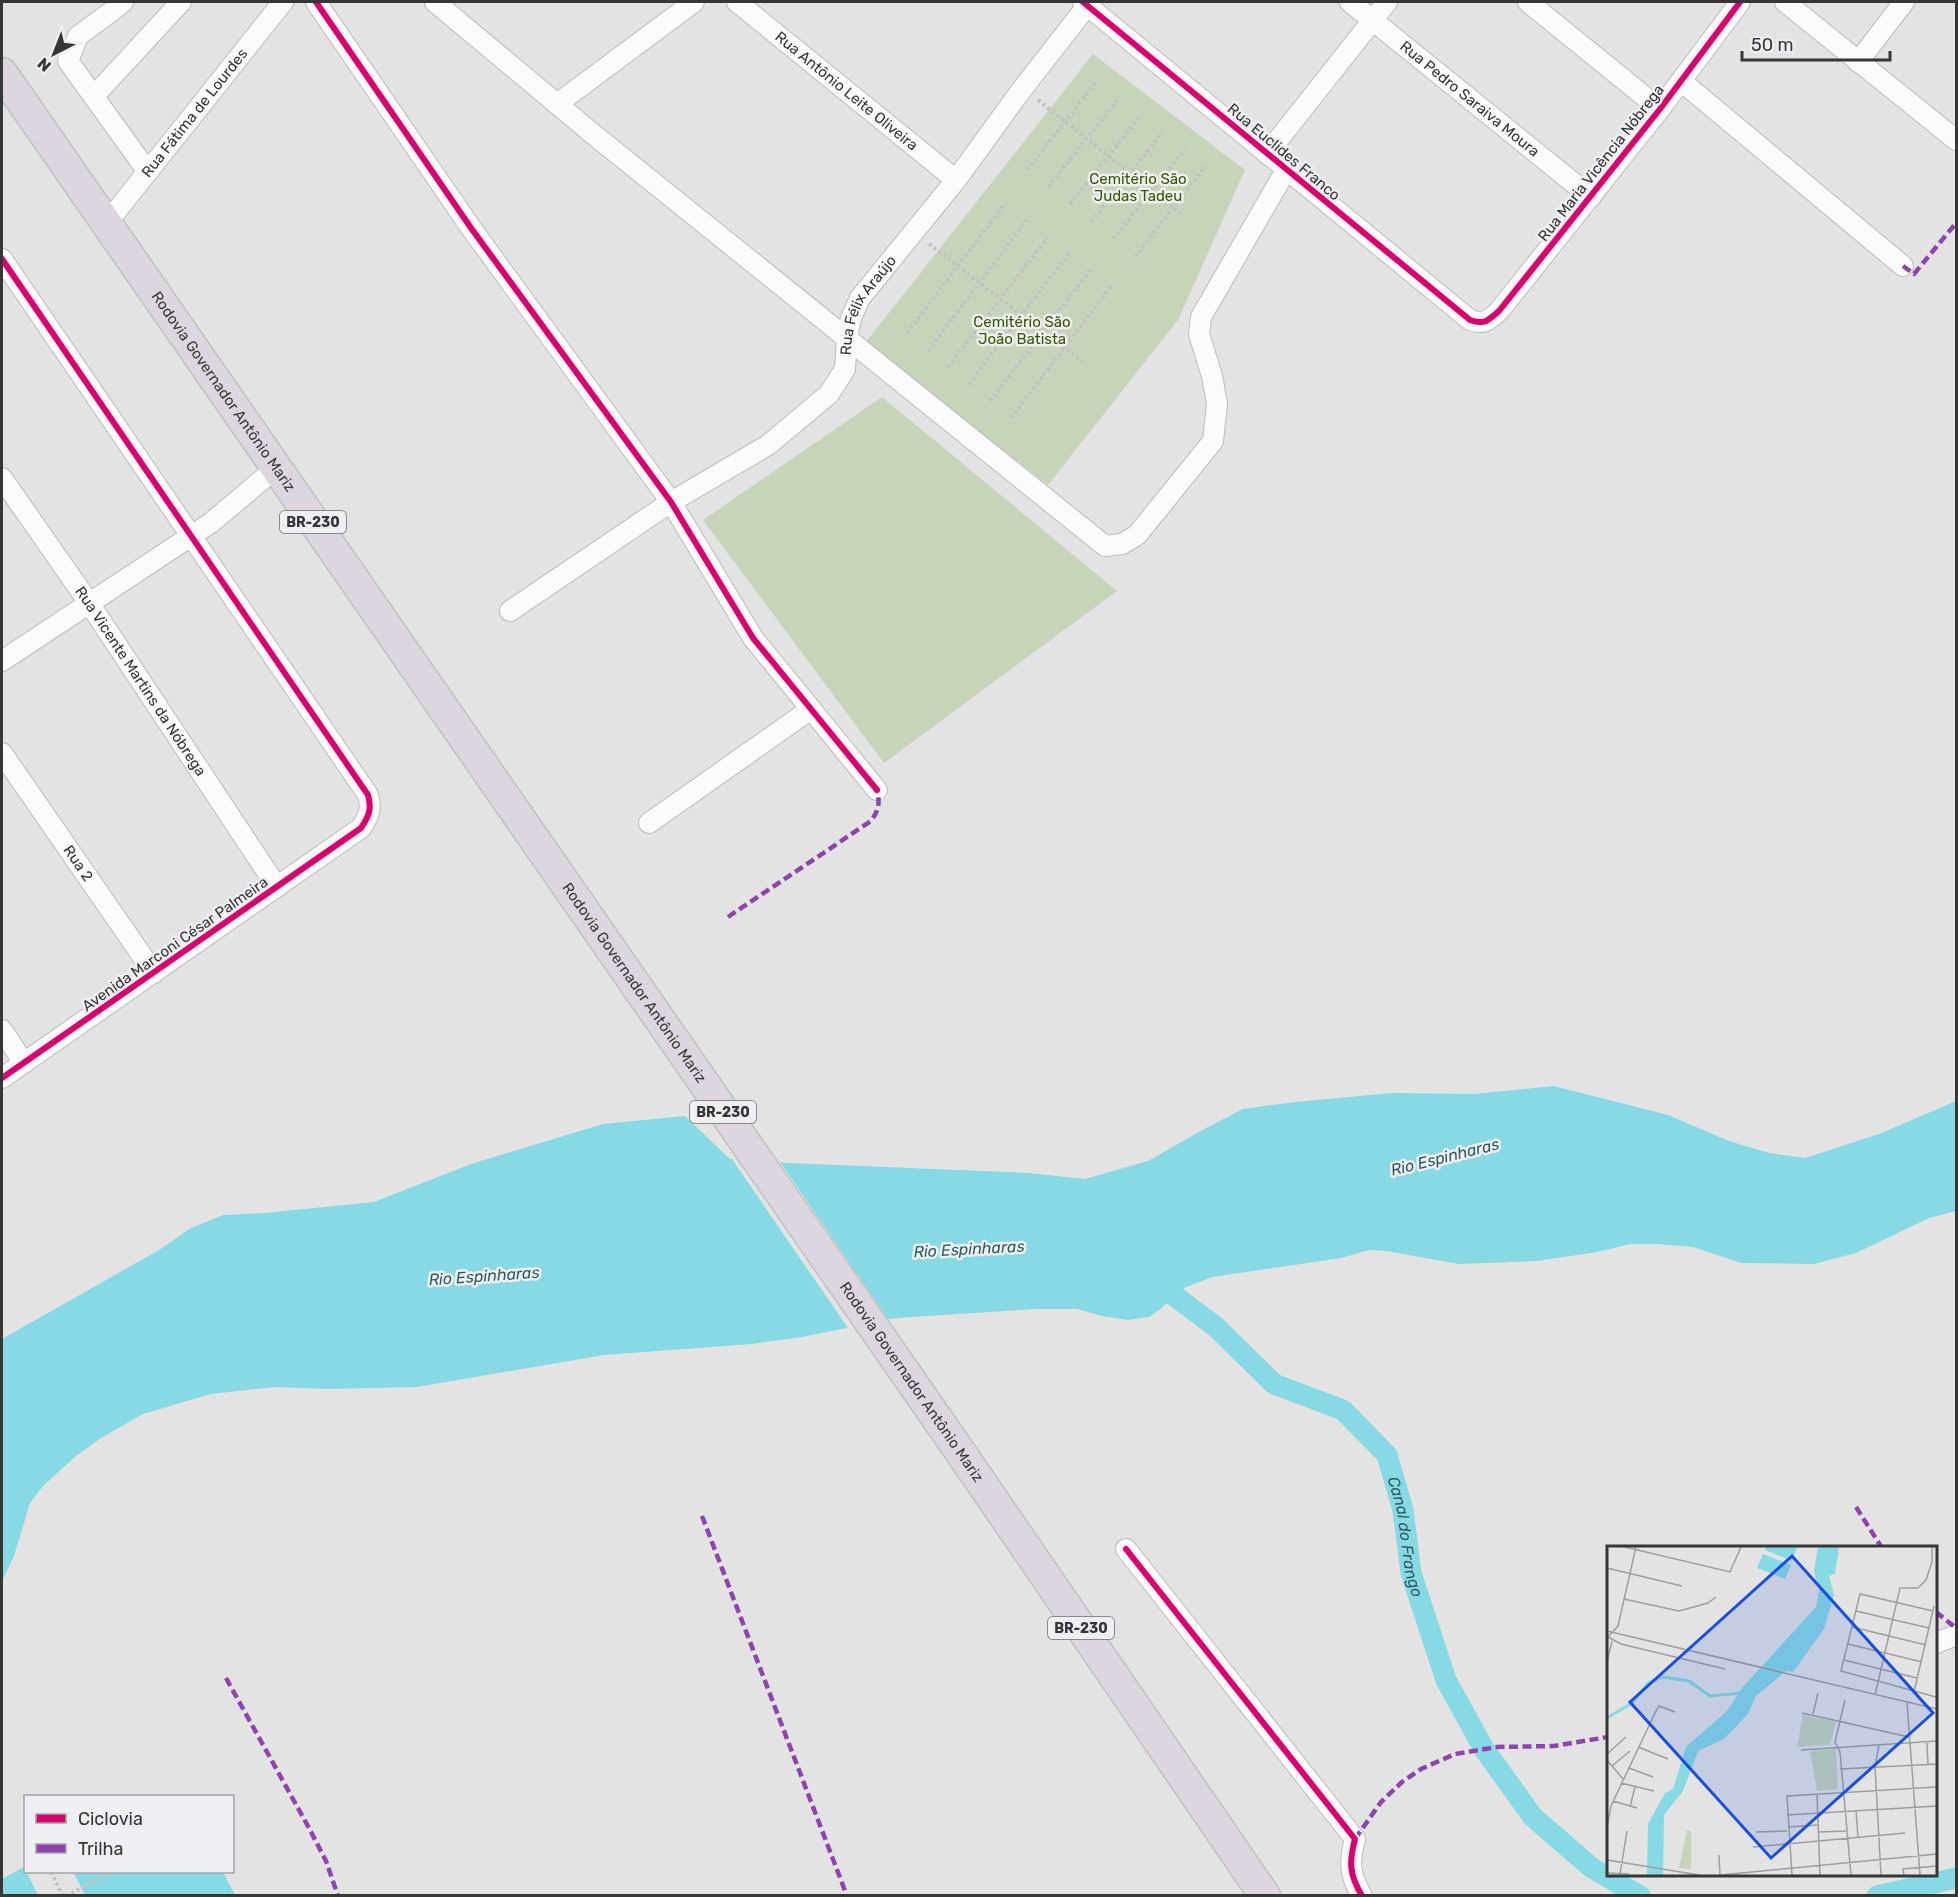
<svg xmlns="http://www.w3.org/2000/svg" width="1958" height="1897" font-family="Rubik,sans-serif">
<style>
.green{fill:#c7d4b9}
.water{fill:#87d9e3}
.pier{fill:#e3e3e4}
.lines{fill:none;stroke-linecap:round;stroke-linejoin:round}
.canal{stroke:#87d9e3;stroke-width:21}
.minor-casing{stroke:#bdbdbe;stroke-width:22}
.highway-casing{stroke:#c1c1c2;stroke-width:33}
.path{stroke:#c2c2c3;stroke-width:4;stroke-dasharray:3 3;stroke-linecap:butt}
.minor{stroke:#fbfbfb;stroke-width:20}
.highway{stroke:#dcd6de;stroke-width:30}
.quiet{stroke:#8e44ad;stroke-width:4.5;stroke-dasharray:9 4.5;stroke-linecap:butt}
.cycleway-casing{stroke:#efeff2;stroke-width:10}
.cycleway{stroke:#d6006c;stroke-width:6}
.labels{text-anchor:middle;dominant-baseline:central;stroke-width:5;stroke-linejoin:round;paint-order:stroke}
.shield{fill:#efeff2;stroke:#6e6e6f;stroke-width:1.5}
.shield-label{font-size:14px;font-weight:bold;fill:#363637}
.street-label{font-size:15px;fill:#363637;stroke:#efeff2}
.park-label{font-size:15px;fill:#395600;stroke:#efeff2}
.water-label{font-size:16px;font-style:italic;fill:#2a5c61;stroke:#efeff2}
.inset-river{fill:none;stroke:#87d9e3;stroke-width:3}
.inset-road{fill:none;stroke:#9e9e9f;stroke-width:1.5}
.view{fill:#1d4ed8;fill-opacity:0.15;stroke:#1d4ed8;stroke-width:3}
.inset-edge{fill:none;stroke:#363637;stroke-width:3}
</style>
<rect width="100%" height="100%" fill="#e3e3e4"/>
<g class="green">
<polygon points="1093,54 1245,170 1178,320 1048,485 866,342"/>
<polygon points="882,397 1117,591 884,763 703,520"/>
</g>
<g class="water">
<polygon points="1554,1086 1668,1115 1729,1141 1769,1153 1805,1158 1879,1134 1956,1101 1956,1211 1929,1218 1856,1253 1814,1264 1741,1263 1693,1247 1656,1244 1630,1244 1597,1252 1537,1261 1459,1264 1386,1251 1369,1250 1341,1258 1212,1277 1184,1288 1159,1310 1149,1317 1128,1320 1102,1316 1077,1309 1036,1309 896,1318 871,1322 758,1160 789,1163 1028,1173 1085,1179 1148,1161 1206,1128 1243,1109 1295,1102 1392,1093 1474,1094"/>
<polygon points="685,1116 730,1159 751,1161 866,1324 802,1337 752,1344 604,1355 417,1387 328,1389 274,1387 211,1394 143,1414 101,1438 76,1456 43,1486 30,1503 14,1556 2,1581 2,1339 159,1250 191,1228 223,1215 265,1213 374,1202 471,1164 603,1124"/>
<polygon points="24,1867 38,1895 2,1895 2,1879"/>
<polygon points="73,1872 223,1872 235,1895 85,1895"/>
</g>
<polygon class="pier" points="727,1152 732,1157 778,1159 890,1322 850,1331"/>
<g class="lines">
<g class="canal">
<path id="s1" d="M 1152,1279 L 1216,1327 L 1274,1384 L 1343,1410 L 1387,1455 L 1403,1510 L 1411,1573 L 1446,1680 L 1484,1749 L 1533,1817 L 1592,1868 L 1640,1896"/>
<polyline points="1877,1896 1956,1878"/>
</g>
<defs>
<g id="minor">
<polyline points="123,2 112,11 78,36 68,61 148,172"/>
<polyline points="316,2 471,228 671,502 753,638 877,790"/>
<polyline points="435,2 593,134 1105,546 1122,544 1137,535 1213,441 1217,404 1212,376 1199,334 1201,317 1286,170"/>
<path id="s2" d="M 737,2 L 956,180"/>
<path d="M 1083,2 L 1470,320 C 1484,325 1488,321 1499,311 L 1660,109 L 1740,2"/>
<path id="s3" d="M 1350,2 L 1591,197"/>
<polyline points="1528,2 1660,109"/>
<polyline points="1785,2 1956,140"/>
<polyline points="1858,62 1904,2"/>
<polyline points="1681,81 1903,266"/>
<polyline points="94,96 181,2"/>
<polyline points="557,104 694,2"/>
<polyline points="1267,154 1387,2"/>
<path id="s4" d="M 106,224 L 283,2"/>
<path d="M 2,259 L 368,795 C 372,809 369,816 361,828 L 2,1078"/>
<path id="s5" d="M 2,478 L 89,603 L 277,887"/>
<path id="s6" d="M 510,611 L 671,502 L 768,445 L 829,394 L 845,369 L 847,338 L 851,318 L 860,298 L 956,180 L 1023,88 L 1090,2"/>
<polyline points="2,661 191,536 212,522 276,468"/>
<path id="s7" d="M 2,753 L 154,973"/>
<polyline points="649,823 811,709"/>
<polyline points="2,1030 24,1063"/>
<path d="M 1126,1549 L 1355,1839 C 1349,1862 1349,1874 1362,1896"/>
<polyline points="1936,1643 1956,1635"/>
</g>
<g id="highway">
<path id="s8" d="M 2,73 L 961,1453 L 1265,1896"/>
</g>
</defs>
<use href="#minor" class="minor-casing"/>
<use href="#highway" class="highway-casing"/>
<g class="path">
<polyline points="1038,100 1181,214"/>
<polyline points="1027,170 1098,80"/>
<polyline points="1048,187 1120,97"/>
<polyline points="1070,204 1141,115"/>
<polyline points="1091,222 1163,132"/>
<polyline points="1113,239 1185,149"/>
<polyline points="929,244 1083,362"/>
<polyline points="1135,257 1206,166"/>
<polyline points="907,333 1005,204"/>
<polyline points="928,351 1027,220"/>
<polyline points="948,367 1048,237"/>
<polyline points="969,384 1069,253"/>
<polyline points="990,401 1091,269"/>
<polyline points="1011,418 1112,285"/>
<polyline points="51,1872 63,1896"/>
<polyline points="66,1896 113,1872"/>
</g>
<use href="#minor" class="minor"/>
<use href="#highway" class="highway"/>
<g class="quiet">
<polyline points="1903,266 1914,274 1956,223"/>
<path d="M 728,917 L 871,821 C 879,810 880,803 877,790"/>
<polyline points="1856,1507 1882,1548"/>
<polyline points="702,1516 847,1896"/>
<polyline points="1936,1612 1956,1628"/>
<polyline points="226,1678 309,1828 326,1861 338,1896"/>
<polyline points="1355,1839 1381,1802 1402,1782 1421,1769 1455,1754 1497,1747 1554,1746 1608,1737"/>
</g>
<defs>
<g id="cycleway">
<polyline points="316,2 471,228 671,502 753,638 877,790"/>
<path d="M 1083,2 L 1470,320 C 1484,325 1488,321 1499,311 L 1660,109 L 1740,2"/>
<path d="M 2,259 L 368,795 C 372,809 369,816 361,828 L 2,1078"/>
<path d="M 1126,1549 L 1355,1839 C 1349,1862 1349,1874 1362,1896"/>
</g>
</defs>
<use href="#cycleway" class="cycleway-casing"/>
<use href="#cycleway" class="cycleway"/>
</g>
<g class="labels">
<g class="shield">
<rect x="280" y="511" width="66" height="22" rx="4.5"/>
<rect x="690" y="1101" width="66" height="22" rx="4.5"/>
<rect x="1048" y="1617" width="66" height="22" rx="4.5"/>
</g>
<g class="shield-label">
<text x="313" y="522">BR-230</text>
<text x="723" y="1112">BR-230</text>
<text x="1081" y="1628">BR-230</text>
</g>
<g class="street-label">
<text stroke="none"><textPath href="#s2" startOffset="141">Rua Antônio Leite Oliveira</textPath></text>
<text stroke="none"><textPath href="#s3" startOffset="154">Rua Pedro Saraiva Moura</textPath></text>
<text stroke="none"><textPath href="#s4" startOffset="142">Rua Fátima de Lourdes</textPath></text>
<text transform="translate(1284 152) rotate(40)">Rua Euclides Franco</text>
<text transform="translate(1601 163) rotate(-52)">Rua Maria Vicência Nóbrega</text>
<text stroke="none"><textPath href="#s6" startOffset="486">Rua Félix Araújo</textPath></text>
<text stroke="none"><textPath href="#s8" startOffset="388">Rodovia Governador Antônio Mariz</textPath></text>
<text stroke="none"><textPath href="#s5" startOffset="246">Rua Vicente Martins da Nóbrega</textPath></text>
<text stroke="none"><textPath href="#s7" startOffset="134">Rua 2</textPath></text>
<text transform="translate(175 944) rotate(-35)">Avenida Marconi César Palmeira</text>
<text stroke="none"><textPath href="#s8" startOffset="1108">Rodovia Governador Antônio Mariz</textPath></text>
<text stroke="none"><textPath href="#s8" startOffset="1594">Rodovia Governador Antônio Mariz</textPath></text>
</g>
<g class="park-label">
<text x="1138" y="179">Cemitério São<tspan x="1138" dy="17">Judas Tadeu</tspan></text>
<text x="1022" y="322">Cemitério São<tspan x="1022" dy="17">João Batista</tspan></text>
</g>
<g class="water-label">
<text transform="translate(1445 1157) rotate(-14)">Rio Espinharas</text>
<text transform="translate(969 1249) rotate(-3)">Rio Espinharas</text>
<text transform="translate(484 1276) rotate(-4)">Rio Espinharas</text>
<text stroke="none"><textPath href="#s1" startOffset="382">Canal do Frango</textPath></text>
</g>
</g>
<g transform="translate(1607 1546)">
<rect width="330" height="330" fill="#e3e3e4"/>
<path d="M 196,169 L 229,176 L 223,199 L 190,201 ZM 229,203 L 231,243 L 210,245 L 203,205 ZM 80,284 L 84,285 L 84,323 L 72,322 Z" fill="#c7d4b9"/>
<path d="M 159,1 L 190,1 L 185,15 L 158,4 ZM 211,1 L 232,1 L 228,28 L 222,30 L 227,49 L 217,83 L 186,126 L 179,125 L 149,150 L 141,168 L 117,193 L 91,205 L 76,245 L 57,269 L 56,329 L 40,329 L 41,278 L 58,247 L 66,243 L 79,201 L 120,165 L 135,142 L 209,61 L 212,45 L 207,25 ZM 156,8 L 184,19 L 178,33 L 150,22 Z" fill="#87d9e3"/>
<path class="inset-river" d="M 0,172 L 25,157 L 42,136 L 56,131 L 82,135 L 103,150 L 135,147"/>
<path class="inset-road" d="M 18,1 L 123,26 L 134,1M 0,22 L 75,40M 17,53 L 72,65 L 101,57 L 109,51M 249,65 L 322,82M 326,65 L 253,48 L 234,125 L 329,151M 11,80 L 1,91 L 14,98 L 118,123M 11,80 L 29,1M 245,81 L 319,99M 0,85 L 330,163M 241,98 L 315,116M 237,114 L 310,132M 0,116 L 5,95M 307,146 L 327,60M 268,149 L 293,42 L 311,42 L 319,34 L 325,16 L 325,1M 238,154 L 228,196 L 233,206 L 244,329M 300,157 L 313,329M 195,167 L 302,191M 206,168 L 211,147M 320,197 L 321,219M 272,199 L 268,221 L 274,329M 31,201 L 61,213M 194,204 L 330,195M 0,208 L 19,191M 0,214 L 16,233M 5,220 L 23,205M 22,222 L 46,231M 233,223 L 330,218M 14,237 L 47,245M 210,248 L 213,329M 6,255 L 30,262M 23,261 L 28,241M 249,264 L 251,292M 180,269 L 330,260M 181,281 L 212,279M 0,282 L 4,260 L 48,167 L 52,160 L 68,166M 149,286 L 180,285M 212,286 L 239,285M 146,301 L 298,287M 112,309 L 113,329M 0,314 L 92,329M 0,327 L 22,328M 13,328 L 20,285M 114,329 L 330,308M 185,329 L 180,250 L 330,241M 297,329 L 296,323 L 330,320"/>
<path class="view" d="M 185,10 L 326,167 L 164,312 L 23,156 Z"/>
<rect width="330" height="330" class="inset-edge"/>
</g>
<rect width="1958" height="1897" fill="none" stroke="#363637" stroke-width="6"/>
<rect x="24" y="1795" width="210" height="78" fill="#efeff2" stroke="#a5a5a7" stroke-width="1.5"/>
<rect x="36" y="1814" width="30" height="9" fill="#d6006c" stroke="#a5a5a7" stroke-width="1.5"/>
<text x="78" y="1825" font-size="18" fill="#363637">Ciclovia</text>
<rect x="36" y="1844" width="30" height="9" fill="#8e44ad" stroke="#a5a5a7" stroke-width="1.5"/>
<text x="78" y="1855" font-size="18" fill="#363637">Trilha</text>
<g transform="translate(54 54) rotate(222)" stroke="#efeff2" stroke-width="4.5" paint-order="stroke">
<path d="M0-4.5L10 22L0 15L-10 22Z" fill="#363637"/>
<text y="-9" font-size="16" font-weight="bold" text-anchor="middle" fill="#363637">N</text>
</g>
<path d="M1742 51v9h148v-9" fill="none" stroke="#363637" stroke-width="3"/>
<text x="1751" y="51" font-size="18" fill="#363637" stroke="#efeff2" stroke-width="4.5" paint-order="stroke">50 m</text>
</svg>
